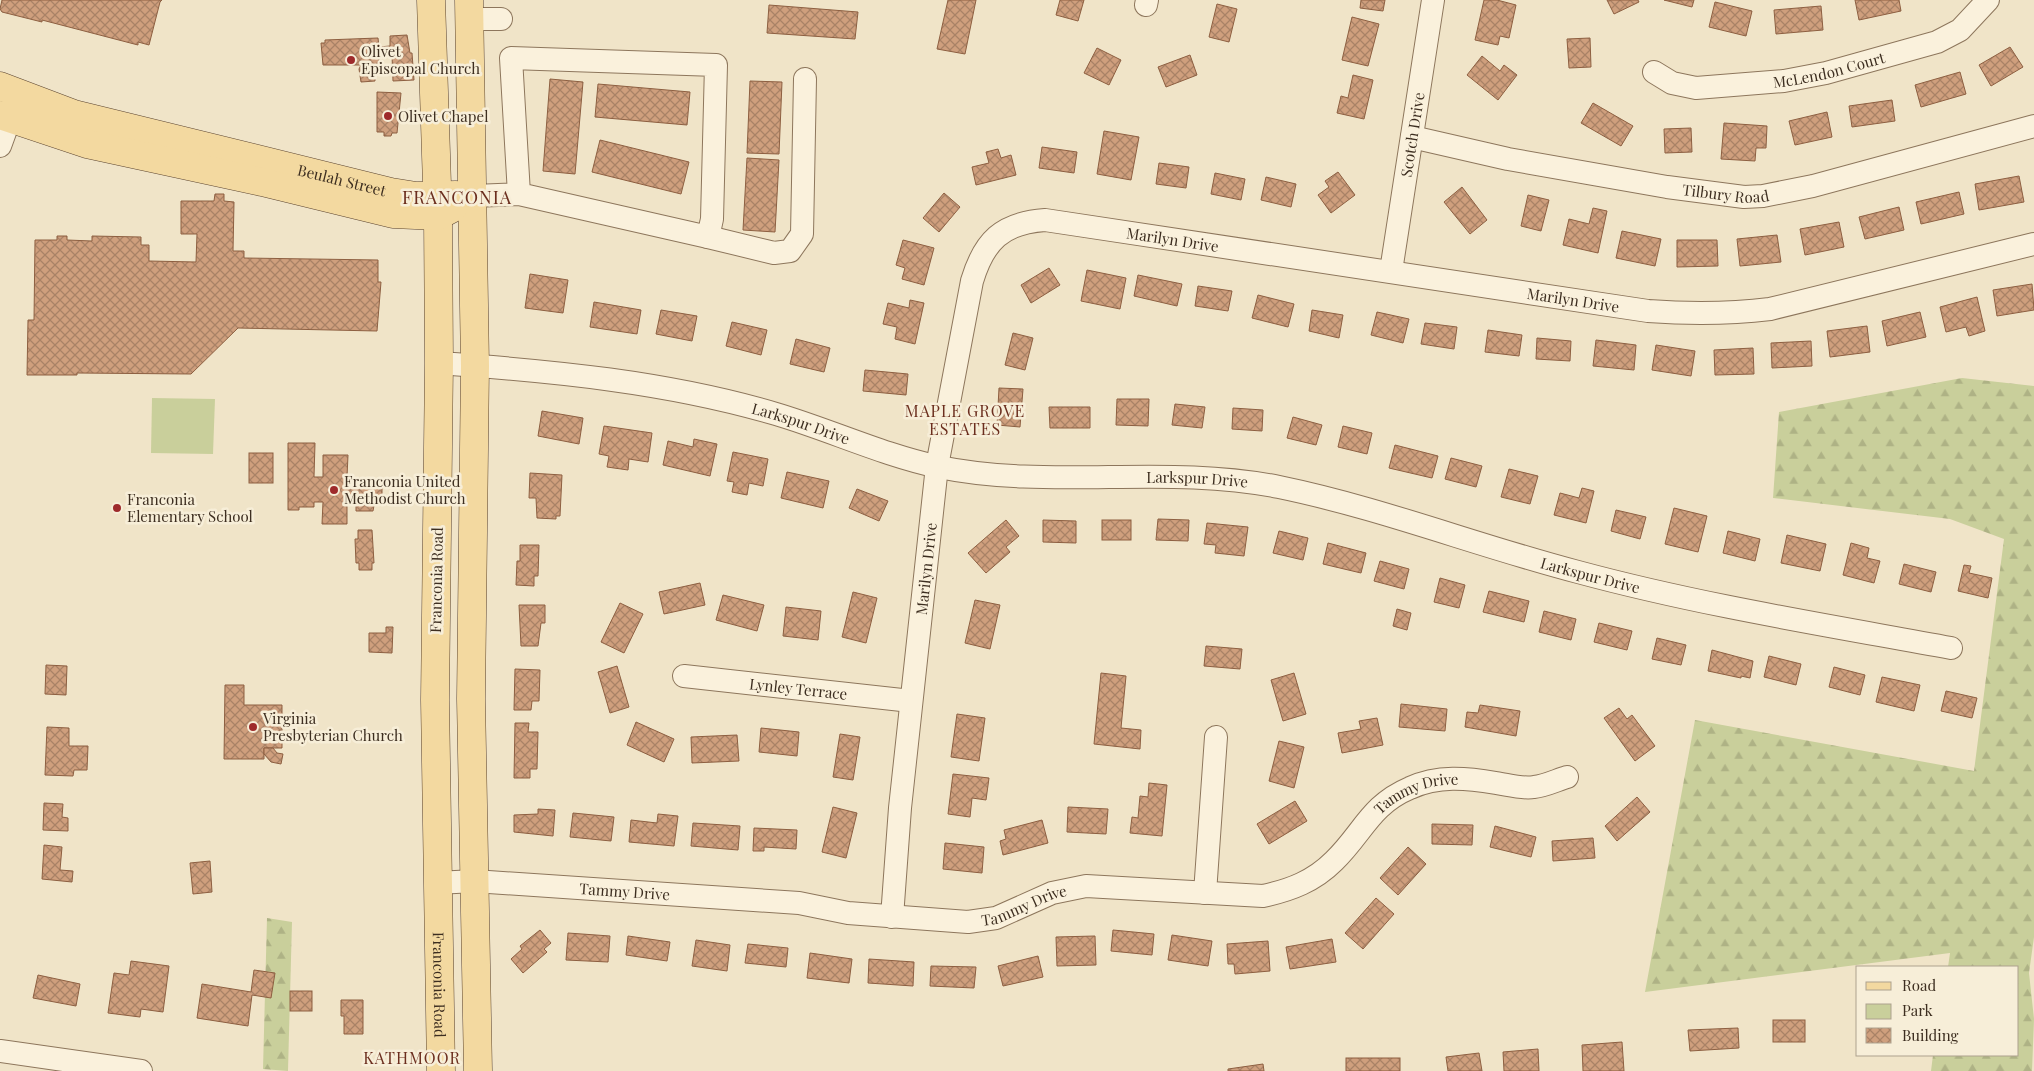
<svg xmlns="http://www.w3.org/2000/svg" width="2034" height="1071" font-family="'Playfair Display',serif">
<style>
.forest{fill:url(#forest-firs)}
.park{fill:#c9cf9b}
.building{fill:url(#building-cross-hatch);stroke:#8d5f41}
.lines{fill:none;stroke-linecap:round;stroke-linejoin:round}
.minor-casing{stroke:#8d765c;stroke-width:24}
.major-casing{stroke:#5b4430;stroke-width:29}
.minor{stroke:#faf1dc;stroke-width:22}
.major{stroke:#f3d9a0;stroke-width:28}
.poi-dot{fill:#9e2a2b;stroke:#f7eed8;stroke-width:2}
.labels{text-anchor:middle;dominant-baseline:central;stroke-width:5;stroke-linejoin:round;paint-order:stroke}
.poi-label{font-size:15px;fill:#3d2e20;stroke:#f7eed8;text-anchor:start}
.street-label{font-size:15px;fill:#3d2e20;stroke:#f7eed8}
.neighbourhood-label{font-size:16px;letter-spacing:1px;fill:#6b2e1e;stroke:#f7eed8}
.quarter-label{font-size:18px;letter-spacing:1px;fill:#6b2e1e;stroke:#f7eed8}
</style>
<defs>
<pattern id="forest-firs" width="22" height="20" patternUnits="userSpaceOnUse" patternTransform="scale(1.25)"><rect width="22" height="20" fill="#c9cf9b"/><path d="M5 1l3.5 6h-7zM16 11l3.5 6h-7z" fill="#aeb285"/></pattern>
<pattern id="building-cross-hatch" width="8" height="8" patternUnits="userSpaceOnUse" patternTransform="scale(1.25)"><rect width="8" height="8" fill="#cf9f7d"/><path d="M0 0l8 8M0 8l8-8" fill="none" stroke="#a98266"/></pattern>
</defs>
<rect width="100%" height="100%" fill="#f0e4c8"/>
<g class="forest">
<polygon points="1962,378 2034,386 2034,937 2029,973 2034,1019 2032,1071 1931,1071 1933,1055 2018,1055 2018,967 1948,967 1950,953 1645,992 1695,720 1974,771 2004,539 1950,519 1773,498 1779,412"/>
<polygon points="267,918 292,922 288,1071 263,1069"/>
</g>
<polygon class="park" points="152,398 215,399 213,454 151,453"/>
<g class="building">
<polygon points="2,0 162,0 160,2 149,45 138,42 138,45 42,20 42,22 2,12 0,9"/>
<polygon points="948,0 976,0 965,54 937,49"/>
<polygon points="1060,0 1084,0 1078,21 1056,15"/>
<polygon points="1361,0 1385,0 1383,11 1360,8"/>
<polygon points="1484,0 1497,0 1516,5 1509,38 1500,36 1498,45 1475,40"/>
<polygon points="1607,0 1638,0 1639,2 1614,14"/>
<polygon points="1664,0 1694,0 1692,7"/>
<polygon points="1855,0 1899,0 1901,11 1859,20"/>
<polygon points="1715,2 1752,11 1746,36 1709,27"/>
<polygon points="1217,4 1237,9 1229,42 1209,37"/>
<polygon points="769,5 858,12 855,39 767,33"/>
<polygon points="1821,6 1823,30 1776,34 1774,10"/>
<polygon points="1352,17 1379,24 1368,66 1342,60"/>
<polygon points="407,35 410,53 412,53 414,80 393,81 392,55 379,56 379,65 374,65 375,81 361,82 359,69 361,65 323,65 321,43 325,43 325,40 378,38 379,47 390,46 390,36"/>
<polygon points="1590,38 1591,67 1569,68 1567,39"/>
<polygon points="2010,47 2023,67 1991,86 1979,65"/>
<polygon points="1097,48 1121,60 1109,85 1084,73"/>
<polygon points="1190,55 1197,75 1166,87 1158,67"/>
<polygon points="1482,56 1500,71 1504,65 1517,75 1498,100 1467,75"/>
<polygon points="1960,72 1966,94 1921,107 1915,85"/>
<polygon points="1353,75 1373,80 1364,119 1337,113 1341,96 1348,98"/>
<polygon points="550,79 583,82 575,174 543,171"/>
<polygon points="750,81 782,82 779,154 747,153"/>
<polygon points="598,84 690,92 687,125 595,117"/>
<polygon points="377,92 401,93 397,133 392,133 391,136 384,136 384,132 377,132"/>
<polygon points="1892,100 1895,121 1852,127 1849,106"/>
<polygon points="1593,103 1633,126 1621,146 1581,123"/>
<polygon points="1827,112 1832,137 1795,145 1789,121"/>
<polygon points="1724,123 1767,126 1766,148 1756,148 1755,161 1721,159"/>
<polygon points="1691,128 1692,152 1665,153 1664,129"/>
<polygon points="1104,131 1139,137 1131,180 1097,174"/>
<polygon points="600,140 689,162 681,194 592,172"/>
<polygon points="1042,147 1077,152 1074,173 1039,168"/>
<polygon points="998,149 1001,158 1011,155 1016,175 976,185 972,167 989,163 986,152"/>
<polygon points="747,158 779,160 775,232 743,230"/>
<polygon points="1159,163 1189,167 1186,188 1156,184"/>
<polygon points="1338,172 1355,195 1331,213 1318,195 1329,187 1325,181"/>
<polygon points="1215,173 1245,179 1241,200 1211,194"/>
<polygon points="2019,176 2024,202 1979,210 1975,184"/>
<polygon points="1266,177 1296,184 1291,207 1261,200"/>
<polygon points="1462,187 1487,220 1470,234 1444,202"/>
<polygon points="1959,192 1964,214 1921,224 1916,202"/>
<polygon points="944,193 960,207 939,232 923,218"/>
<polygon points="215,194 224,194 224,201 234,202 233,251 244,251 244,258 378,260 378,282 381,282 377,331 238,328 191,374 77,373 77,375 27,375 28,320 34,320 35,240 57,240 57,236 67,236 67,240 92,241 92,236 141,237 141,245 149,245 149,261 196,262 197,234 181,234 181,201 214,201"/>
<polygon points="1528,195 1549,200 1541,231 1521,226"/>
<polygon points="1899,207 1904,230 1865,239 1859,217"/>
<polygon points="1593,208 1607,211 1598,253 1563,245 1569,219 1589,224"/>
<polygon points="1839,222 1844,247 1805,255 1800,229"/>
<polygon points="1622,231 1661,239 1655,266 1616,258"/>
<polygon points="1777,235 1781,262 1740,266 1737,239"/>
<polygon points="903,240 934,248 924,285 902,279 905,268 896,265"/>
<polygon points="1677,240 1717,240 1718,266 1677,267"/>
<polygon points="1049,268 1060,285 1031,303 1021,285"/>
<polygon points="1087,270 1126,278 1120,309 1081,301"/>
<polygon points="530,274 568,280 563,313 525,308"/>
<polygon points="1138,275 1182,284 1177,306 1134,296"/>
<polygon points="2032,284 2034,310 1997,316 1993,290"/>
<polygon points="1198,286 1232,291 1228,311 1195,306"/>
<polygon points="1258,295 1294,304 1288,327 1252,318"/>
<polygon points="1977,297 1985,331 1969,336 1966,327 1946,332 1940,307"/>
<polygon points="910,300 924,303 915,344 895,339 897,327 883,324 888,303 909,308"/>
<polygon points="594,302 641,310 637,334 590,327"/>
<polygon points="661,310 697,316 692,341 656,334"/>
<polygon points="1312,310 1343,315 1339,338 1309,331"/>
<polygon points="1377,312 1409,319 1403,343 1371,335"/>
<polygon points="1920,312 1926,337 1887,346 1882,321"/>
<polygon points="732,322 767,330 761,355 726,346"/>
<polygon points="1425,323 1457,327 1454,349 1421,344"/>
<polygon points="1867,326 1870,352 1830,357 1827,331"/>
<polygon points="1488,330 1522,335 1519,356 1485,352"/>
<polygon points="1013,333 1033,338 1025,370 1005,365"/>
<polygon points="1537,338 1571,341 1570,361 1536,359"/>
<polygon points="796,339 830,348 824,372 790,364"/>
<polygon points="1596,340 1636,345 1634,370 1593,366"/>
<polygon points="1811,341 1812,366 1772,368 1771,343"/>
<polygon points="1656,345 1695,351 1691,376 1652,370"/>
<polygon points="1753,348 1754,374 1715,375 1714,350"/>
<polygon points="865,370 908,374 906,395 863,391"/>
<polygon points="999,388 1023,389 1020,427 997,425"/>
<polygon points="1117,399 1149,399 1148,426 1116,425"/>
<polygon points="1175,404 1205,407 1202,428 1172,425"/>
<polygon points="1049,407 1090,407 1090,428 1050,428"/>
<polygon points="1233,408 1263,410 1262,431 1232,429"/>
<polygon points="542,411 583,418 579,444 538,436"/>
<polygon points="1293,417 1322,425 1316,445 1287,438"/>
<polygon points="604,426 652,433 648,462 629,459 628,470 607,467 609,456 599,454"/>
<polygon points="1343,426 1372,433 1367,454 1338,447"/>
<polygon points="694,439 717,444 710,476 663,465 668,441 693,447"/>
<polygon points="288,443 315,443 314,477 323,477 323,455 348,455 347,477 382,479 382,500 375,500 373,511 356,511 356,503 347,503 347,524 322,524 323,502 314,502 314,507 299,507 299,510 288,510"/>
<polygon points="1395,445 1438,456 1432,478 1389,468"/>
<polygon points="733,452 768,459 763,486 749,483 747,495 732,492 734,482 727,481"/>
<rect x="249" y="453" width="24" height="30"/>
<polygon points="1451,458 1482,466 1476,487 1445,479"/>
<polygon points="1509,469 1538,476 1530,504 1501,497"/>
<polygon points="787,472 829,481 823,508 781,498"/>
<polygon points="530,473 562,475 560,516 556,516 556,519 537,518 536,498 529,498"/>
<polygon points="1582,488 1594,491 1586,523 1554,515 1560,493 1579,498"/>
<polygon points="857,489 888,501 879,521 849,508"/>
<polygon points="1674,508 1707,516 1698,552 1665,544"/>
<polygon points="1616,510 1646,517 1640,539 1611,531"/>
<polygon points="1158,519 1189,520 1188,541 1156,540"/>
<polygon points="1006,520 1019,536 1006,547 1010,552 986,573 968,553"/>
<polygon points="1043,520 1076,521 1076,543 1043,542"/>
<rect x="1102" y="520" width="29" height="20"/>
<polygon points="1207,523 1248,527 1244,556 1215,553 1216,545 1204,544"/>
<polygon points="358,530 372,530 374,563 372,563 372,570 359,570 359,563 356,563 355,539 358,539"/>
<polygon points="1279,531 1308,538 1303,560 1273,553"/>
<polygon points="1728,531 1760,539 1755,561 1723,553"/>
<polygon points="1787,535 1826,544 1820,571 1781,563"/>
<polygon points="1328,543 1366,553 1361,573 1323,564"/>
<polygon points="1851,543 1869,548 1867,558 1880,561 1874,583 1843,575"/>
<polygon points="520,545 539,545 538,576 534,576 534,586 516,585 517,561 520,561"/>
<polygon points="1380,561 1409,569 1404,589 1374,581"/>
<polygon points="1904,564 1936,572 1931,592 1899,584"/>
<polygon points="1964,565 1971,566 1969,573 1992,578 1988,598 1958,591"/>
<polygon points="1440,578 1465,585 1459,608 1434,602"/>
<polygon points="700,583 705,605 664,614 659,592"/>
<polygon points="1489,591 1529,601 1524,622 1483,612"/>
<polygon points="853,592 877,598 866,643 842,637"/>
<polygon points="723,595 764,605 757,631 716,620"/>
<polygon points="975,600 1000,605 990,649 965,643"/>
<polygon points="620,603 643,614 624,653 601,642"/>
<polygon points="519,605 545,605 545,623 541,623 538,646 521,646"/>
<polygon points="786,607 821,611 818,640 783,636"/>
<polygon points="1397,609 1411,613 1407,630 1393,626"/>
<polygon points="1544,611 1576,619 1571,640 1539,632"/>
<polygon points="1599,623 1632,631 1627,650 1594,642"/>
<polygon points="386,627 393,627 392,653 369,652 369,633 386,633"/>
<polygon points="1657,638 1686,645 1681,665 1652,659"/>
<polygon points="1206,646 1242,649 1240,669 1204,666"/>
<polygon points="1712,650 1753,661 1750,678 1741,676 1741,678 1708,671"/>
<polygon points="1769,656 1801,664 1796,685 1764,677"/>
<polygon points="46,665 67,666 66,695 45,694"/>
<polygon points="617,666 629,707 610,713 598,672"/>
<polygon points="1834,667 1865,675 1860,695 1829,687"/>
<polygon points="515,669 540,670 539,701 532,701 531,710 514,710"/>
<polygon points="1101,673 1126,676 1121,728 1141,730 1140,749 1094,744"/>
<polygon points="1294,673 1306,714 1283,721 1271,680"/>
<polygon points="1882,677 1920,685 1914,711 1876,702"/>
<polygon points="225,685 244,685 244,705 282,705 282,748 264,748 264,759 224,759"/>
<polygon points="1946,691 1977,698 1972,718 1941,711"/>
<polygon points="1401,704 1447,709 1445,731 1399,727"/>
<polygon points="1480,705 1520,711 1516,736 1465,727 1467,712 1478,713"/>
<polygon points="1619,708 1627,719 1632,715 1655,746 1635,761 1604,718"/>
<polygon points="957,714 985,718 979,761 951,757"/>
<polygon points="1377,718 1383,745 1342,753 1338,733 1361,729 1359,721"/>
<polygon points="636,722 674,739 664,762 627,745"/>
<polygon points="515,723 529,723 528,732 538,732 537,769 530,769 530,778 514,778"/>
<polygon points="47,727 69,728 69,746 88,746 87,770 74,770 73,776 45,775"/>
<polygon points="761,728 799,732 797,756 759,752"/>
<polygon points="840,734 860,737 853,780 833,777"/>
<polygon points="737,735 739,761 692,763 691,737"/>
<polygon points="1279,741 1304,747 1294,788 1269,781"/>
<polygon points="264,748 273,748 277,753 283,754 281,764 271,762 264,754"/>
<polygon points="953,774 989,778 986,800 972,798 970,817 948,814"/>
<polygon points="1149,783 1167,785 1162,836 1130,833 1132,817 1138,818 1140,796 1148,797"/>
<polygon points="1637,797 1650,812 1617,841 1605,826"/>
<polygon points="1295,801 1307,821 1269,844 1257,824"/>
<polygon points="44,803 63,804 62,817 68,818 68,831 43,830"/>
<polygon points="833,807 857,813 846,858 822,852"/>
<polygon points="1068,807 1108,809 1106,834 1067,832"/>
<polygon points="538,809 555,810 553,836 514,832 514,815 538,814"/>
<polygon points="573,813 614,817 611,841 570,837"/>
<polygon points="658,814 678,816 674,846 629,842 631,820 657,823"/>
<polygon points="1042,820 1048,843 1003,855 1000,841 1006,839 1004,830"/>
<polygon points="693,823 740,826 738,850 691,846"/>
<polygon points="1432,824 1473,825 1472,845 1432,844"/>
<polygon points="1495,826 1536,837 1531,857 1490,847"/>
<polygon points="754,828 797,830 796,849 764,847 764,851 753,851"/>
<polygon points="1593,838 1595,858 1553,861 1552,841"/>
<polygon points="945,843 984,847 982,873 943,869"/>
<polygon points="44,845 62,847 60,870 73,871 72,882 42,879"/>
<polygon points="1408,847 1426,864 1398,895 1380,878"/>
<polygon points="210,861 212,892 193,894 190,863"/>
<polygon points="1376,898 1394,914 1363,949 1345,933"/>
<polygon points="540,930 551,943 544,949 547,952 523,973 511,959 522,949 520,946"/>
<polygon points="1113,930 1154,934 1152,955 1111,951"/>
<polygon points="568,933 610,936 608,962 566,960"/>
<polygon points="1172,935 1212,941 1208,966 1168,960"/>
<polygon points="628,936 670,942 667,961 626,955"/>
<polygon points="1095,936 1096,965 1057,966 1056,937"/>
<polygon points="1332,939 1336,962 1290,969 1286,947"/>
<polygon points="696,940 730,945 727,971 692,966"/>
<polygon points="1268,941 1270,971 1235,974 1234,964 1228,964 1227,944"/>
<polygon points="748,944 788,948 786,967 745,963"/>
<polygon points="810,953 852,959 849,983 807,978"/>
<polygon points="1038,956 1043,977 1003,986 998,966"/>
<polygon points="869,959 914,962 913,986 868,983"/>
<polygon points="131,961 169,966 163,1012 141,1009 140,1017 108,1013 114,973 129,975"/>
<polygon points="931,966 976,967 974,988 930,986"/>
<polygon points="254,970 275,973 271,998 252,995 248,1026 197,1018 202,984 251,992"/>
<polygon points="38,975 80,984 76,1006 33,998"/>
<rect x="290" y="991" width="22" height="20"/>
<polygon points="341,1000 363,1000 363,1034 344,1034 344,1016 341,1016"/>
<rect x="1773" y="1020" width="32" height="22"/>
<polygon points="1738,1028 1739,1048 1690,1051 1688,1030"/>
<polygon points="1622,1042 1624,1071 1583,1071 1582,1045"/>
<polygon points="1538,1049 1539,1071 1504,1071 1503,1052"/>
<polygon points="1479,1053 1482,1071 1448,1071 1446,1057"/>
<rect x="1346" y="1058" width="54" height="13"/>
<polygon points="1263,1064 1264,1071 1228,1071 1228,1069"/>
</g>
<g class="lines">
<defs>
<g id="minor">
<polyline points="1146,5 1147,0"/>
<polyline points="469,19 501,19"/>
<path id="s1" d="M 1654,72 L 1672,83 L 1696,88 L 1784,81 L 1826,73 L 1937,42 L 1960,30 L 1988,0"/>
<path id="s2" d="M 1412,137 L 1508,159 L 1667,187 L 1744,197 L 1763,196 L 1813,186 L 2034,126"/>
<polyline points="0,146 16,102"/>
<polyline points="474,196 519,194 708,237 712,219 716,65 511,58 519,194"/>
<polyline points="708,237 774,253 790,251 802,234 805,79"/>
<path id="s3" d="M 1391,271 L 1433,0"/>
<path id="s4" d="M 439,363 C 552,371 668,382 776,414 C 830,430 883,455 939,467 C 1051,490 1166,464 1279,487 C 1381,508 1478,546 1578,572 C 1700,605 1826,625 1951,648"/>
<path id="s5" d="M 684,676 L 911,701"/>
<path id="s6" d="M 437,883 L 474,881 L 799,903 L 848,913 L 968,922 L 996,918 L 1052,893 L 1086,886 L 1263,896 C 1291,890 1314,881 1334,861 C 1363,833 1370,805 1410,788 C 1438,775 1467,778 1496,783 C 1509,785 1522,789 1534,787 C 1545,786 1557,780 1567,777"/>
<polyline points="1205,893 1216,737"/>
<path id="s7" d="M 892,917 L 900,808 L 937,466 L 972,281 C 984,241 1002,223 1045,220 L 1648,311 C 1690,314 1729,314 1770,309 L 2034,244"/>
<polyline points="0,1051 141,1071"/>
</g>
<g id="major">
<path id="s8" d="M 431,0 L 438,216 L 439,363 L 435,700 L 441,1071"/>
<polyline points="469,0 475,366 471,699 478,1071"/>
<path id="s9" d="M 0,86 L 74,114 L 391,192 L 416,196 L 456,195"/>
<polyline points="0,115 87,144 262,182 393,214 438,216 453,208"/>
</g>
</defs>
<use href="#minor" class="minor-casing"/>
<use href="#major" class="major-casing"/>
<use href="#minor" class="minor"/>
<use href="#major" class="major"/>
</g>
<g class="poi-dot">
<circle cx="351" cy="60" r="5"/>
<circle cx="388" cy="116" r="5"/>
<circle cx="334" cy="490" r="5"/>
<circle cx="117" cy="508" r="5"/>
<circle cx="253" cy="727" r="5"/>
</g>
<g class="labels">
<g class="poi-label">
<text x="361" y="51">Olivet<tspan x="361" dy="17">Episcopal Church</tspan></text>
<text x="398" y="116">Olivet Chapel</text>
<text x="344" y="481">Franconia United<tspan x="344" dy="17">Methodist Church</tspan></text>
<text x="127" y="499">Franconia<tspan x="127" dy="17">Elementary School</tspan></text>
<text x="263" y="718">Virginia<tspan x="263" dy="17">Presbyterian Church</tspan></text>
</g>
<g class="street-label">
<text stroke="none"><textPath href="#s1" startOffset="180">McLendon Court</textPath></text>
<text stroke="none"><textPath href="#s3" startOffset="138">Scotch Drive</textPath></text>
<text stroke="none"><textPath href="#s9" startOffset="355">Beulah Street</textPath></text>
<text stroke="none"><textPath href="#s2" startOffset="319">Tilbury Road</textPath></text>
<text stroke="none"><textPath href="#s7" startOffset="874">Marilyn Drive</textPath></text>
<text stroke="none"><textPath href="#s7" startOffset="1279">Marilyn Drive</textPath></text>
<text stroke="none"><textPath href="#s4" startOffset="368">Larkspur Drive</textPath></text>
<text stroke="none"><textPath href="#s4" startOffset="772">Larkspur Drive</textPath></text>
<text stroke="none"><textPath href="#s7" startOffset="350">Marilyn Drive</textPath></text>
<text stroke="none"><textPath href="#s4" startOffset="1178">Larkspur Drive</textPath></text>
<text transform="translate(436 580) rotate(-89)">Franconia Road</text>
<text stroke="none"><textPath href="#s5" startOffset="115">Lynley Terrace</textPath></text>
<text stroke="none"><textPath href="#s6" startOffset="1026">Tammy Drive</textPath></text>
<text stroke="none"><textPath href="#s6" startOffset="188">Tammy Drive</textPath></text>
<text stroke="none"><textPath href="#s6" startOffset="592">Tammy Drive</textPath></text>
<text stroke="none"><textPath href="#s8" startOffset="985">Franconia Road</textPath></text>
</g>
<g class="neighbourhood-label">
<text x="965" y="410">MAPLE GROVE<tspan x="965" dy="18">ESTATES</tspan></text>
<text x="412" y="1057">KATHMOOR</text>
</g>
<g class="quarter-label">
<text x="457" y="197">FRANCONIA</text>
</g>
</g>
<rect x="1856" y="966" width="162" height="90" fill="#f7eed8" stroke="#ada18e"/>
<rect x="1866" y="982" width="25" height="8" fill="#f3d9a0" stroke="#ada18e"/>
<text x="1902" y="991" font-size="15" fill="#3d2e20">Road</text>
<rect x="1866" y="1004" width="25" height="15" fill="#c9cf9b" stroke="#ada18e"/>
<text x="1902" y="1016" font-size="15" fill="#3d2e20">Park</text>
<rect x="1866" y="1028" width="25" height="15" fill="url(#building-cross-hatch)" stroke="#ada18e"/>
<text x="1902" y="1041" font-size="15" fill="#3d2e20">Building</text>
</svg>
